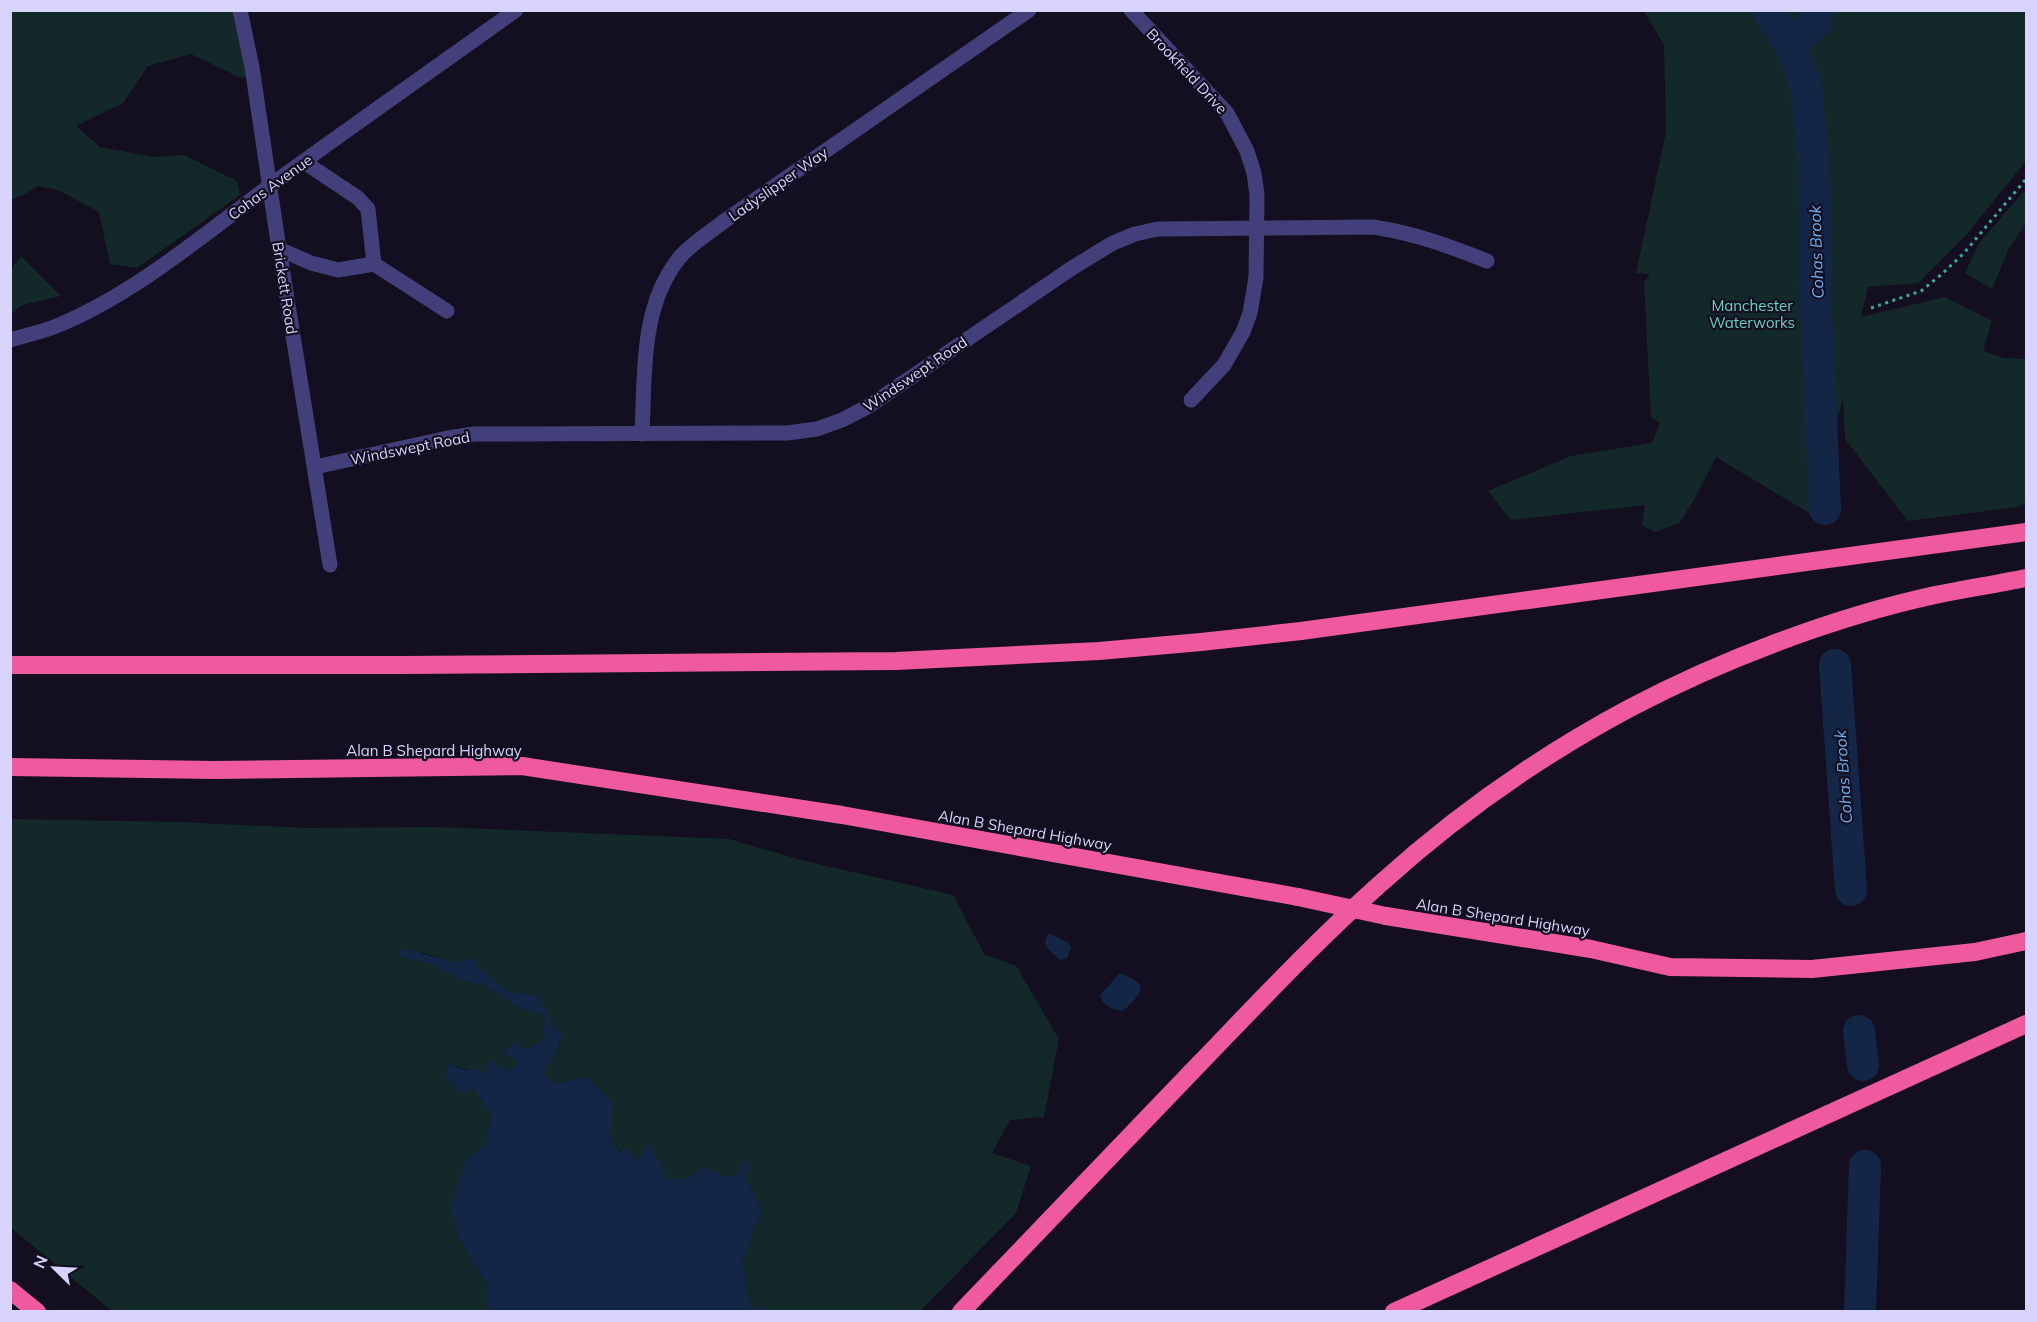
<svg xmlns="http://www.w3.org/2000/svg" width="2037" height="1322" font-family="Mulish,sans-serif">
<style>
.green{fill:#132929}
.water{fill:#142645}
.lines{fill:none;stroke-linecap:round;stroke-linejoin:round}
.river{stroke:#142645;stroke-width:32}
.path{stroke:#3aa8a4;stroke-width:3;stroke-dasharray:3 4.5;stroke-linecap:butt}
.minor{stroke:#423f7b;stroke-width:15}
.highway{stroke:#ef599d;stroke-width:18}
.highway-bridge{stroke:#ef599d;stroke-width:18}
.labels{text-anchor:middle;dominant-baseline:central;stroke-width:4.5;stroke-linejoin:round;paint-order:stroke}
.street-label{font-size:15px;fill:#d8d3fb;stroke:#130f20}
.park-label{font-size:15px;fill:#66d3bb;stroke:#130f20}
.water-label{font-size:16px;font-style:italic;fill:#6baff1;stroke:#130f20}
</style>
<rect width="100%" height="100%" fill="#130f20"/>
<g class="green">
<polygon points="11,11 239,11 253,76 239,77 191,54 148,66 123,103 76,126 100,147 154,157 184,155 237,181 240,195 137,268 110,264 99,212 58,190 38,186 25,194 11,200"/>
<polygon points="1644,11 2026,11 2026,161 1967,234 1918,283 1868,287 1861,317 1945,297 1992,321 1983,351 2004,358 2026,359 2026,503 2017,507 1908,521 1845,439 1843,396 1816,517 1716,457 1694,500 1679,523 1655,532 1642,525 1645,505 1511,520 1488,491 1571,456 1652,443 1660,423 1651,417 1644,283 1650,274 1636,273 1666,132 1664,45"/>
<polygon points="2026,189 2026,223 2009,248 1992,289 1965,273 1980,242"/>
<polygon points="21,256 61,296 22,305 11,314 11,269"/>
<path d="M 10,819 L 177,822 L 307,828 L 436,827 L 729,839 L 805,861 L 953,895 L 984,954 L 1016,966 L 1059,1039 L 1044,1117 L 1010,1120 L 992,1153 L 1031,1166 L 1016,1213 L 920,1311 L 765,1312 L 764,1306 L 751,1310 C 746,1293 747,1276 742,1259 L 748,1251 L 753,1230 L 762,1214 L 756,1197 L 746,1178 L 721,1175 L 702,1166 L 688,1179 L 669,1179 L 649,1145 L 637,1162 C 603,1144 610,1137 613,1102 L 587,1077 L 555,1084 L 544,1074 L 550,1060 L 560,1045 C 552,1028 547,1011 537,995 L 509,992 L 476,966 L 459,964 L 424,953 L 396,954 L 430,964 L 460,979 L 487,986 L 517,1007 L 545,1016 L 544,1040 L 526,1049 L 503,1054 L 519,1061 L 511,1071 L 483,1075 L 447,1063 L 445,1075 L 461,1093 L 473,1088 L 492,1115 L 484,1146 L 466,1160 L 459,1239 L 487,1285 L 487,1311 L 112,1311 L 11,1228 Z"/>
</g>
<g class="water">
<polygon points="1051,934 1068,943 1071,948 1067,958 1060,960 1048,949 1045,943 1047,935"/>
<path d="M 404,949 L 459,963 L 472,958 L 478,961 L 476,966 L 509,992 L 537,995 L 549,1015 L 552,1028 L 563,1034 C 560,1049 549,1060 544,1074 L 555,1084 L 587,1077 L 613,1102 L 610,1137 L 619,1152 L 628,1149 L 637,1161 L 649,1144 L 669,1179 L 688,1179 L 702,1166 L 721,1175 L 737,1177 L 744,1160 L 751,1164 L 746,1178 L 756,1197 L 762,1214 L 753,1230 L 748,1251 L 742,1259 C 747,1276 746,1293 751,1309 L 764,1306 L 765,1311 L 487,1311 L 487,1285 L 459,1239 L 451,1205 L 466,1160 L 484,1145 L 492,1115 L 473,1088 L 461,1093 L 445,1075 L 447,1063 L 465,1070 L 475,1069 L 483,1075 L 490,1060 L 511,1071 L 518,1061 L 502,1053 L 513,1043 L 526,1049 L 543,1040 L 545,1016 L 517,1007 L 487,986 L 460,979 L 430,964 L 395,954 Z"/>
<path d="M 1120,973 C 1150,985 1144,991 1123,1011 C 1113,1009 1102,1007 1100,995 Z"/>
</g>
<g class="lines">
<g class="river">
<polyline points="1768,10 1790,45 1805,81 1813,153 1816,231 1815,286 1825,509"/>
<polyline points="1790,45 1815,23 1819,10"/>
<polyline points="1835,665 1851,890"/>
<polyline points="1859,1031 1863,1065"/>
<polyline points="1860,1312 1865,1166"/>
</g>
<polyline class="path" points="1871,308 1921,291 1942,274 1964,253 2026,179"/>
<g class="minor">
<polyline points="240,10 252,67 279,249 330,565"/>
<polyline points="1131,10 1227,113 1247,151 1254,173 1257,195 1256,277 1250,313 1243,332 1224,365 1191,400"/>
<polyline points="304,162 358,198 368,209 374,264 447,311"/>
<polyline points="279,249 311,263 338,270 374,264"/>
<path d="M 10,340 C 26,335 43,332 59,325 C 137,292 203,235 271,185 C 352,126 434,69 516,10"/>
<path d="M 642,434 C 645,374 640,306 680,257 C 692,243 709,233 723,222 L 1029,10"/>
<path d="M 315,467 L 448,438 L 474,434 L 787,433 L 817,429 L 842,420 L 869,406 L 1072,268 L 1113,243 L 1135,234 L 1158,229 L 1373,227 C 1414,233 1449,246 1487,261"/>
</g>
<g class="highway">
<polyline points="10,665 402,665 896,661 1099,651 1201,642 1301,631 2026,532"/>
<polyline points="10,767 215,770 522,766 842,815 1298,897"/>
<polyline points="1386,916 1591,949 1670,967 1812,969 1975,952 2026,941"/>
<polyline points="10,1290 37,1312"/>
<path d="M 961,1312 C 1041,1229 1121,1145 1201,1062 C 1259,1002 1317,940 1380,884 C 1455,816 1540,756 1630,708 C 1721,660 1834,617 1935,595 C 1965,589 1996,584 2026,578"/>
<polyline points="1394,1312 2026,1024"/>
</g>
<polyline class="highway-bridge" points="1298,897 1386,916"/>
</g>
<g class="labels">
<g class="street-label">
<text transform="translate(1187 71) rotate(47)">Brookfield Drive</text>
<text transform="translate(778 184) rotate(-35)">Ladyslipper Way</text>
<text transform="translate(270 187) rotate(-36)">Cohas Avenue</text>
<text transform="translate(285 288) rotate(81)">Brickett Road</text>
<text transform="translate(915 374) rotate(-34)">Windswept Road</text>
<text transform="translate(410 448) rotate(-11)">Windswept Road</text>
<text x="434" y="750">Alan B Shepard Highway</text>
<text transform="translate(1025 830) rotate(10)">Alan B Shepard Highway</text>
<text transform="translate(1503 917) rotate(9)">Alan B Shepard Highway</text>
</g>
<g class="park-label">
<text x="1752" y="305">Manchester<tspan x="1752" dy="17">Waterworks</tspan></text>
</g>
<g class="water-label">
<text transform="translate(1816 252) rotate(-92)">Cohas Brook</text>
<text transform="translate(1843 777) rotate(-94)">Cohas Brook</text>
</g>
</g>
<rect width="2037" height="1322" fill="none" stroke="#d8d3fb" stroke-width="24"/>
<g transform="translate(54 1268) rotate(294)" stroke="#130f20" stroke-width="4.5" paint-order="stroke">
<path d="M0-4.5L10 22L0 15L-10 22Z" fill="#d8d3fb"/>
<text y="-9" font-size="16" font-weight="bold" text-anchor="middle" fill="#d8d3fb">N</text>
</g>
</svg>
